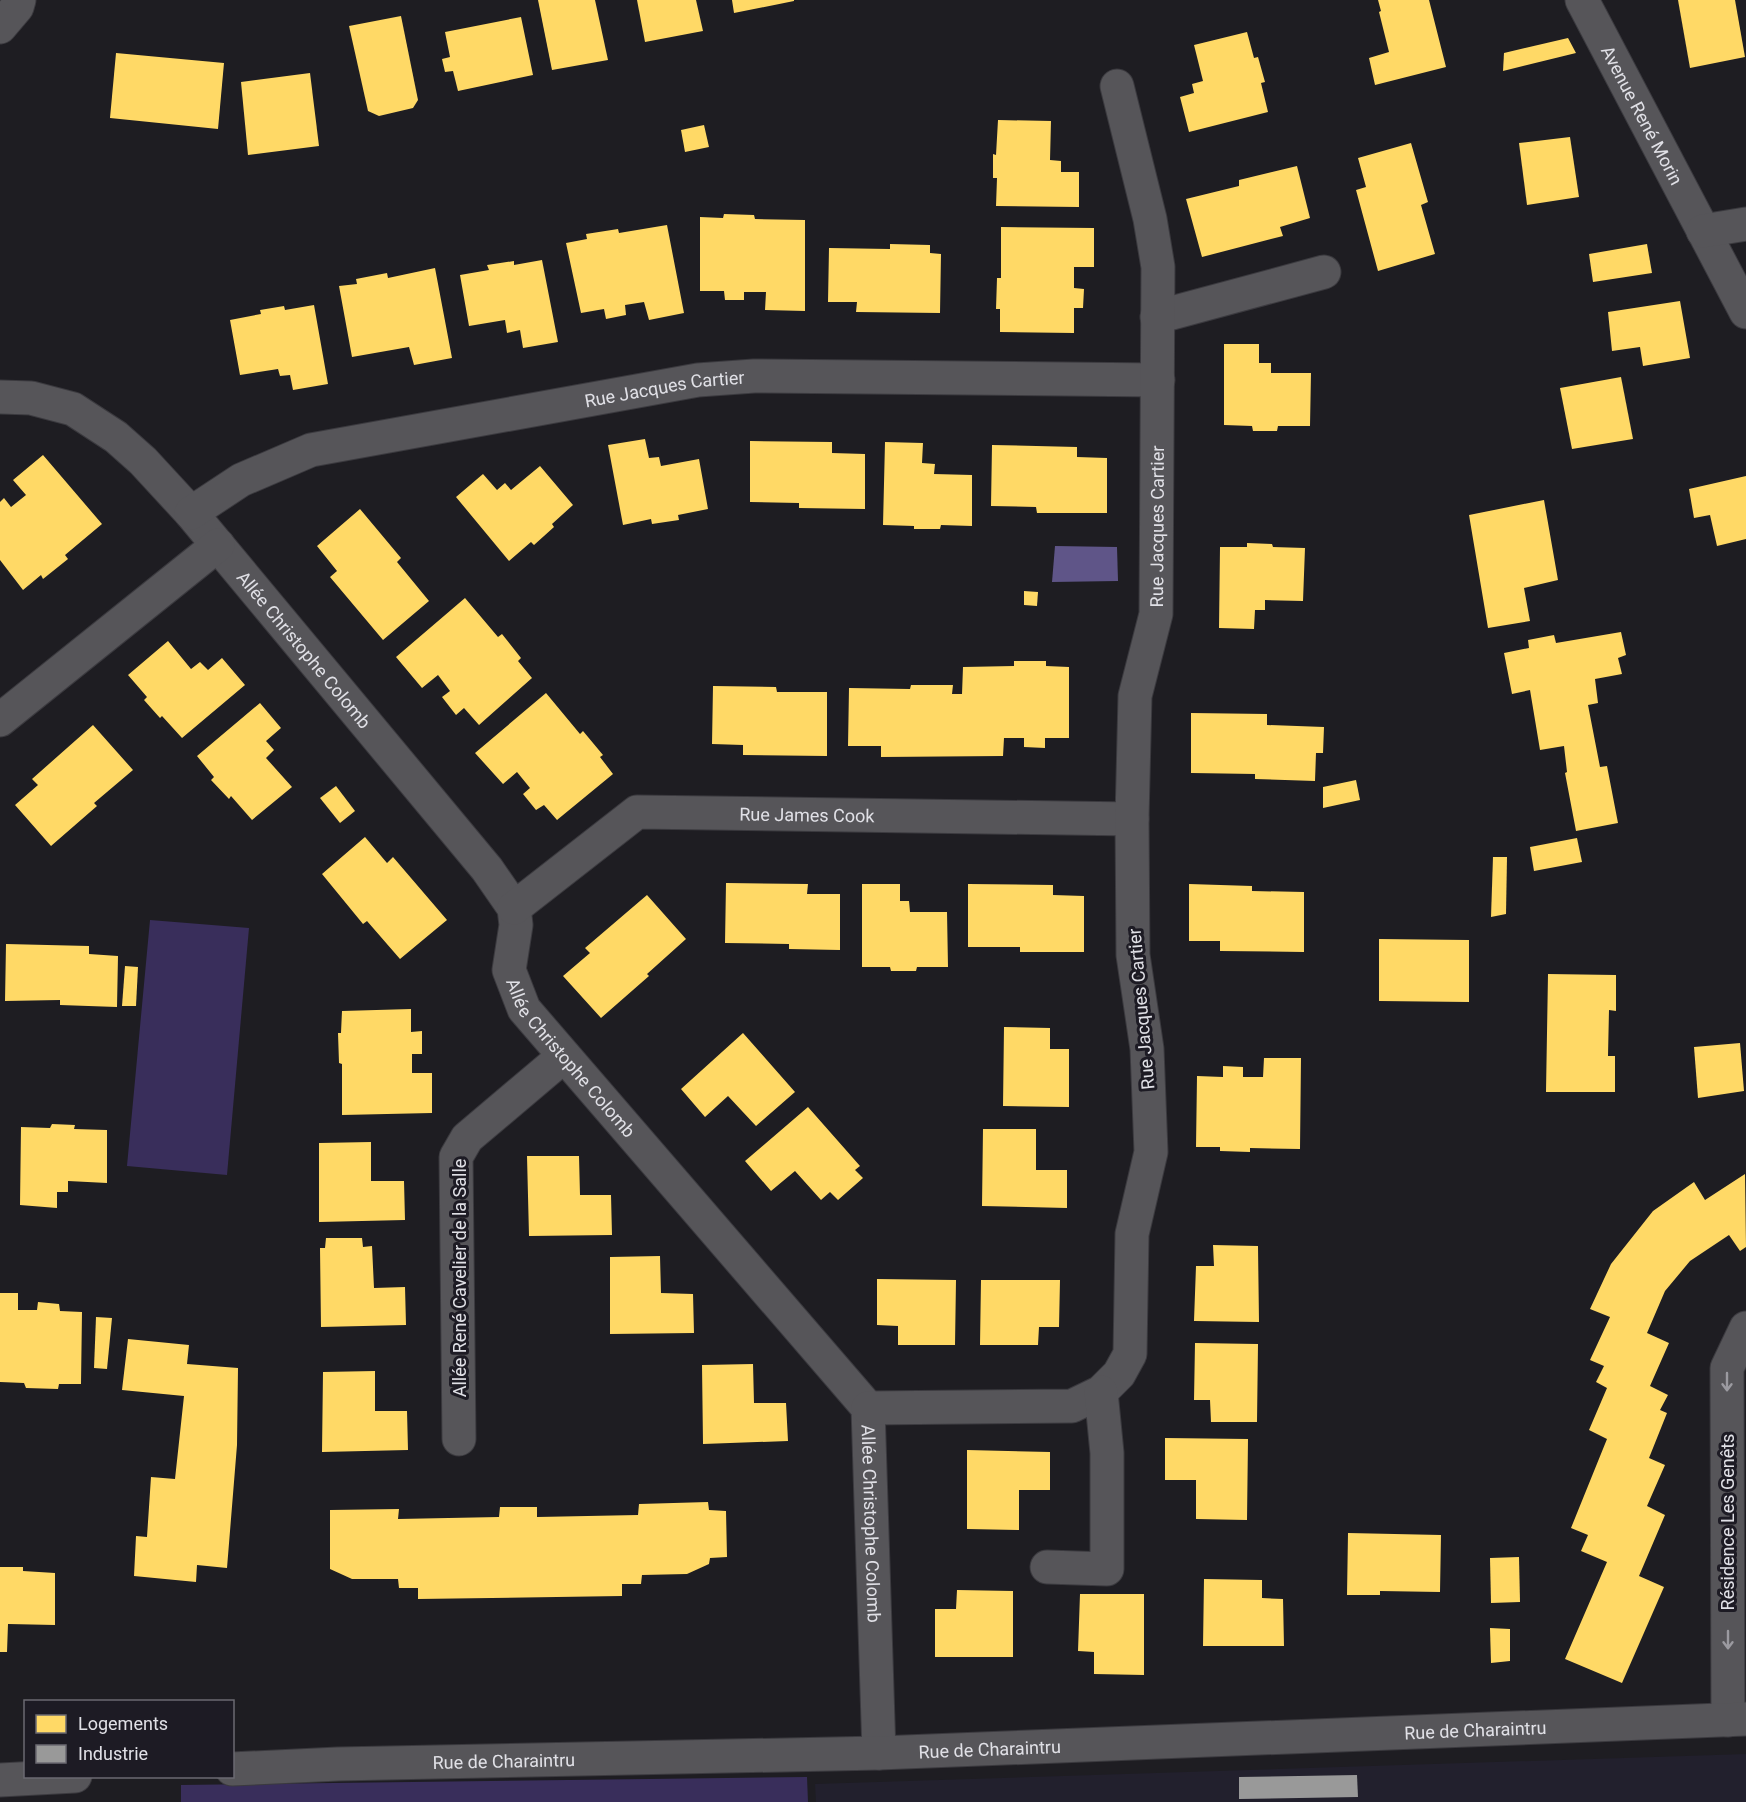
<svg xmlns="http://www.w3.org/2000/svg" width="1746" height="1802" font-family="Roboto,sans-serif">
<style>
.built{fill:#22202d}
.green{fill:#392e5b}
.water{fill:#5f5588}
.homes{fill:#ffd966}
.industry{fill:#999}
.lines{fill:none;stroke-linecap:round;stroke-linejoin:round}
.minor-casing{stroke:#3b3a3f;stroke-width:35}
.minor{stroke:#565559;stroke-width:33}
.oneway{stroke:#9b9aa0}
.labels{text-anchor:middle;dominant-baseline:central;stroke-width:6;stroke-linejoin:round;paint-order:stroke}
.street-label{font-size:18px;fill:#e0e0e6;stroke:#1d1b24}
</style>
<rect width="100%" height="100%" fill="#1e1d22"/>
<polygon class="built" points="1746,1754 1746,1802 816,1802 815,1784"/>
<g class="green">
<polygon points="150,920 249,928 227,1175 127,1166"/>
<polygon points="807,1777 808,1802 181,1802 181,1785"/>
</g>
<polygon class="water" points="1055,546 1117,547 1118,581 1052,582"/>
<g class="homes">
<polygon points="538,0 595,0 608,60 552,70"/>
<polygon points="637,0 696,0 703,31 645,42"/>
<polygon points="732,0 794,0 794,1 734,13"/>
<polygon points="1378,0 1429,0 1446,67 1375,85 1369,58 1389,52 1379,12 1381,11"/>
<polygon points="1678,0 1735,0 1745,57 1690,68"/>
<polygon points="401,16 418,100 413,108 379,116 368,111 349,26"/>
<polygon points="521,17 533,75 458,91 453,71 445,72 442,59 450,57 445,32"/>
<polygon points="1247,32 1254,58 1258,57 1265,82 1261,83 1268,112 1189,132 1180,97 1194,93 1192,84 1203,81 1194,45"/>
<polygon points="1568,38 1576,53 1503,71 1504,53"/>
<polygon points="116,53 224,63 218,129 110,118"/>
<polygon points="310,73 319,146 248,155 241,82"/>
<polygon points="998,120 1051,121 1050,160 1061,161 1061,172 1079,172 1079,207 996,206 997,178 993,178 993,154 996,155"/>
<polygon points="704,125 709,147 685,152 681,130"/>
<polygon points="1570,137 1579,197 1527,205 1519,143"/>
<polygon points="1411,143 1428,202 1421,205 1435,254 1378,271 1356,190 1366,187 1358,158"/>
<polygon points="1297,166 1310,218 1280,227 1283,236 1202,257 1186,199 1239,186 1239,180"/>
<polygon points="724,214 754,215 755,219 805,220 805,311 765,310 766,292 744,292 744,300 725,300 724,291 700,291 700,217 723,218"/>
<polygon points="667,225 684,313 649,320 644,302 625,305 626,315 606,319 604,309 581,313 566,243 587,239 586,234 618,229 619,233"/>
<polygon points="1001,227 1094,228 1094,267 1074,267 1074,288 1084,289 1083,308 1074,308 1074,333 1000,332 1000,309 996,309 997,278 1001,278"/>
<polygon points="890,244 930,245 930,253 941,254 940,313 856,312 857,302 828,302 829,248 890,249"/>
<polygon points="1647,244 1652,273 1593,282 1589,254"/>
<polygon points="542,260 558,342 523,348 520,330 507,333 505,320 469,326 460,275 489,270 487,265 514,261 514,265"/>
<polygon points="435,268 452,358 414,365 409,347 352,357 339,286 357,284 356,279 387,273 388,278"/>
<polygon points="1680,301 1690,358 1643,366 1640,347 1612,351 1608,312"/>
<polygon points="314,305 328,384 293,390 290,375 280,376 278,369 240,375 230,320 261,314 260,310 284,306 285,310"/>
<polygon points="1224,344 1259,344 1259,363 1271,363 1271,373 1311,373 1310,426 1278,426 1277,431 1253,431 1252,426 1224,425"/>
<polygon points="1621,377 1633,439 1572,449 1560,388"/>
<polygon points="645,439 649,458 659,457 661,466 699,459 708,509 678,515 679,520 652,524 651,519 623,525 608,445"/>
<polygon points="750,441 832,442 832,453 865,454 865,509 799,508 799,503 750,502"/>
<polygon points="885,442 923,443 922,463 935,464 934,474 972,475 972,526 941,525 940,529 914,529 914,526 883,525"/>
<polygon points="992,445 1077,447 1077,457 1107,458 1107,513 1037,513 1036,507 991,506"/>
<polygon points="43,455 102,524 65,555 68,559 43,579 41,575 23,590 0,560 0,502 4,498 11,507 26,495 13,480"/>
<polygon points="540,466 573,505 552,524 554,527 534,545 531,542 509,561 456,497 483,474 497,490 505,483 511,490"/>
<polygon points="1746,476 1746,539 1717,546 1710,515 1694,518 1689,489"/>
<polygon points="1544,500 1558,580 1524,588 1530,621 1488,628 1469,515"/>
<polygon points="360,509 401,558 397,562 429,601 383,640 330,577 337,571 317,546"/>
<polygon points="1247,543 1272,544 1273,547 1305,548 1303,601 1265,600 1265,610 1255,610 1254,629 1219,628 1220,547 1247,547"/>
<polygon points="1024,591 1038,592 1037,606 1024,605"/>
<polygon points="465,598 498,637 502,634 521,658 518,661 532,678 479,725 464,708 456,715 442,697 450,691 438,675 422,688 396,657"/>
<polygon points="1621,632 1626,655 1618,658 1622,674 1595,679 1598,703 1588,705 1600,767 1607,766 1618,823 1576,831 1565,773 1567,772 1564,746 1540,750 1530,690 1512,694 1504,653 1529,648 1528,640 1554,635 1556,643"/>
<polygon points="168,641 191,669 200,662 208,670 222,658 245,685 182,738 162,716 160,718 144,700 147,697 128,675"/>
<polygon points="1014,661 1046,661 1046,666 1069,667 1069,738 1045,738 1045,748 1024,747 1024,738 1004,738 1003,756 881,757 881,746 848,746 849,688 910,689 911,685 953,685 952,694 962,694 963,667 1014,666"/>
<polygon points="713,686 776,687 777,692 827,692 827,756 743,755 743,745 712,744"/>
<polygon points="546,693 580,734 583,731 603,755 600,757 613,774 557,820 544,805 536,810 523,794 530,788 517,772 503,784 475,753"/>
<polygon points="260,703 281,728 266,741 274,750 266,758 292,787 252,820 231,796 229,799 211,780 214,777 197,756"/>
<polygon points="1191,713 1267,714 1267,725 1324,727 1323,753 1316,753 1315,781 1255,779 1255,774 1191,773"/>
<polygon points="93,725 133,770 94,803 97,806 51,846 15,805 38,785 32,779"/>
<polygon points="1356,780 1360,800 1323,808 1323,787"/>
<polygon points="336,786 355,811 340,823 320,798"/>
<polygon points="365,837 387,863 393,857 447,920 400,959 367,921 363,924 322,874"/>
<polygon points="1577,838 1582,862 1534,871 1530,847"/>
<polygon points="1493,857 1507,857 1506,914 1491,917"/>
<polygon points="726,883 808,884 807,894 840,894 840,950 789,949 789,944 725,943"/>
<polygon points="862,884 900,884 900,901 909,901 910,912 947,912 948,967 917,967 916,971 891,971 890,967 862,967"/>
<polygon points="968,884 1053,885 1053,895 1084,896 1084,952 1020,952 1020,947 968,947"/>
<polygon points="1189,884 1252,886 1252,891 1304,892 1304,952 1220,951 1220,941 1189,941"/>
<polygon points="647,895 686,939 647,974 649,976 601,1018 563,976 590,953 585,948"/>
<polygon points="1379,939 1469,940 1469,1002 1379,1001"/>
<polygon points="6,944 89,946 89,954 118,956 117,1007 60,1005 60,1000 5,1001"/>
<polygon points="125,966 138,967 136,1006 122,1006"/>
<polygon points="1548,974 1616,975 1616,1011 1609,1010 1608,1056 1615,1056 1615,1092 1546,1092"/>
<polygon points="411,1009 411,1032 422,1031 422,1054 412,1054 412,1073 432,1073 432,1113 342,1115 342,1064 339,1063 338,1033 341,1033 342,1011"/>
<polygon points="1004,1027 1050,1028 1050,1049 1069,1049 1069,1107 1003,1106"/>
<polygon points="743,1033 795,1092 756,1126 728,1096 705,1117 681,1089"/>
<polygon points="1740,1043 1744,1091 1698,1098 1694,1047"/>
<polygon points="1264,1058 1301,1058 1300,1149 1250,1148 1250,1152 1220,1151 1220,1147 1196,1147 1197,1076 1223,1077 1223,1066 1243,1067 1243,1077 1263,1077"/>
<polygon points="808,1107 860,1166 855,1170 863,1178 838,1200 830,1192 821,1200 795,1171 771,1191 745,1161"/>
<polygon points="52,1124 75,1125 74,1129 107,1130 107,1183 68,1181 68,1192 57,1192 57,1208 20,1205 21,1127 50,1128"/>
<polygon points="983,1129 1036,1129 1036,1170 1067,1170 1067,1208 982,1206"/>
<polygon points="371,1142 371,1181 404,1181 405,1220 319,1222 319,1143"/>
<polygon points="527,1156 579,1156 580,1195 611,1195 612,1235 529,1236"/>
<polygon points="1745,1174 1746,1247 1740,1251 1729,1235 1690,1261 1665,1291 1647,1333 1669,1343 1650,1386 1668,1395 1660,1410 1667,1413 1649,1458 1665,1465 1647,1506 1665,1515 1639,1576 1664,1587 1622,1683 1565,1659 1607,1562 1581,1551 1588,1535 1571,1528 1607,1439 1589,1430 1607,1388 1596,1382 1604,1366 1590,1360 1610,1317 1590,1309 1611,1264 1653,1211 1694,1182 1705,1200"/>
<polygon points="326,1238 362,1238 363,1247 372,1246 374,1288 405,1287 406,1325 321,1327 320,1248 325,1248"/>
<polygon points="1213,1245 1258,1246 1259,1322 1194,1321 1196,1266 1214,1266"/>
<polygon points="660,1256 661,1293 693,1294 694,1333 610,1334 610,1257"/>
<polygon points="877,1279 956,1280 955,1345 898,1345 898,1326 877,1325"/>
<polygon points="981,1280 1060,1280 1059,1327 1039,1327 1038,1345 980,1345"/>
<polygon points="0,1293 18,1293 18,1310 37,1310 38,1302 59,1304 60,1311 82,1312 81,1384 59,1384 58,1389 26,1388 24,1383 0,1382"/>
<polygon points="96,1317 112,1318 107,1369 94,1368"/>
<polygon points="128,1339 189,1345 187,1364 238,1368 237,1445 227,1568 197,1565 196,1582 134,1576 136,1536 147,1537 151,1477 175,1479 184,1396 122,1390"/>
<polygon points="1195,1343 1258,1344 1257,1422 1211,1422 1210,1400 1194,1400"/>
<polygon points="753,1364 754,1403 786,1403 788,1441 703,1444 702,1365"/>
<polygon points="375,1371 375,1411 407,1411 408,1450 322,1452 323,1372"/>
<polygon points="1165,1438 1248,1439 1247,1520 1196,1519 1196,1480 1165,1480"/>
<polygon points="967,1450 1050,1452 1050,1490 1019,1490 1019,1530 967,1529"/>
<polygon points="708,1502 709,1510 726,1511 727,1557 710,1558 709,1564 687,1574 642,1575 641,1584 622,1584 622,1596 418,1599 418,1588 399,1588 398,1579 352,1579 330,1569 330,1510 399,1509 398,1519 499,1517 500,1507 537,1507 537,1517 638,1515 639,1504"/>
<polygon points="1348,1533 1441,1535 1440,1592 1380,1591 1380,1595 1347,1595"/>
<polygon points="1519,1557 1520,1602 1491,1603 1490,1558"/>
<polygon points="0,1567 23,1567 23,1571 55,1573 55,1625 8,1624 7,1652 0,1652"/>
<polygon points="1204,1579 1262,1580 1262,1598 1283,1599 1284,1646 1203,1646"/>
<polygon points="957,1590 1013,1591 1013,1657 935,1657 935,1609 956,1609"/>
<polygon points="1080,1594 1144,1594 1144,1675 1094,1674 1094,1652 1078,1651"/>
<polygon points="1490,1628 1510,1629 1510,1661 1491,1663"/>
</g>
<polygon class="industry" points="1357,1775 1358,1797 1239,1799 1239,1777"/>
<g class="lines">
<defs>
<g id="minor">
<path id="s1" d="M 1582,0 L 1746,312"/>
<polyline points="0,27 17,7 19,0"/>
<polyline points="1703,231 1746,224"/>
<polyline points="1157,317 1324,272"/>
<path id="s2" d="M 0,397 L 31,398 L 73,409 L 116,437 L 143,461 L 191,513 L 487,869 L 514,908 L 516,925 L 509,970 L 524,1009 L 868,1408 L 879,1753"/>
<path id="s3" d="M 191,513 L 241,480 L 311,450 L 698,380 L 754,376 L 1158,380"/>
<polyline points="0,720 218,545"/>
<path id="s4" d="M 514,908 L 637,812 L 1132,819"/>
<path id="s5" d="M 868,1408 L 1072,1406 L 1101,1392 L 1119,1374 L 1130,1354 L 1132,1234 L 1151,1152 L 1147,1049 L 1133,955 L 1132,819 L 1135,696 L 1156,614 L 1158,267 L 1150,219 L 1117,86"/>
<polyline points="459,1439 456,1157 467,1138 564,1056"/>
<polyline points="1047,1567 1107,1569 1107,1453 1101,1392"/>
<polyline points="1728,1720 1727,1368 1746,1328"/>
<path id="s6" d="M 232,1769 L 338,1764 L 879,1753 L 1746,1719"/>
<polyline points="0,1780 75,1776"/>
</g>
</defs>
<use href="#minor" class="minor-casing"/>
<use href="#minor" class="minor"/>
</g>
<defs><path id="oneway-shaft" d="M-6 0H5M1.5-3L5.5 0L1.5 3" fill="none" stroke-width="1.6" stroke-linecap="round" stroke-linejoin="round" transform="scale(1.5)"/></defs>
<g class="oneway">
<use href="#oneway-shaft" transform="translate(1727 1382) rotate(90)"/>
<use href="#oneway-shaft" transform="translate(1728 1640) rotate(90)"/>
</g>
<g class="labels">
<g class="street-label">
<text stroke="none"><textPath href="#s1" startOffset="130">Avenue René Morin</textPath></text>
<text stroke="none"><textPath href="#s3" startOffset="495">Rue Jacques Cartier</textPath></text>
<text stroke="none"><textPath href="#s5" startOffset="1118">Rue Jacques Cartier</textPath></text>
<text stroke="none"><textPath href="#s2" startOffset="410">Allée Christophe Colomb</textPath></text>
<text stroke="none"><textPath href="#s4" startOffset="326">Rue James Cook</textPath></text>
<text transform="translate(1141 1009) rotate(-95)">Rue Jacques Cartier</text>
<text stroke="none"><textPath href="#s2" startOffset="914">Allée Christophe Colomb</textPath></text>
<text transform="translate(459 1278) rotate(-90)">Allée René Cavelier de la Salle</text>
<text transform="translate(1727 1522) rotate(-90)">Résidence Les Genêts</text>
<text stroke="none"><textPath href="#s2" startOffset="1490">Allée Christophe Colomb</textPath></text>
<text stroke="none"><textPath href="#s6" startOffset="1244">Rue de Charaintru</textPath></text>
<text stroke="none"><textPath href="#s6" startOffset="758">Rue de Charaintru</textPath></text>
<text stroke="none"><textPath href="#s6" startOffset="272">Rue de Charaintru</textPath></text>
</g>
</g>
<rect x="24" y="1700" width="210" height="78" fill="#1d1b24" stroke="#6b6a72" stroke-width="1.5"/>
<rect x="36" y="1715" width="30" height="18" fill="#ffd966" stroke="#6b6a72" stroke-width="1.5"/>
<text x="78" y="1730" font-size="18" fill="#e0e0e6">Logements</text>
<rect x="36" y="1745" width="30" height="18" fill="#999999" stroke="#6b6a72" stroke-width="1.5"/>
<text x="78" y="1760" font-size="18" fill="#e0e0e6">Industrie</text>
</svg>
